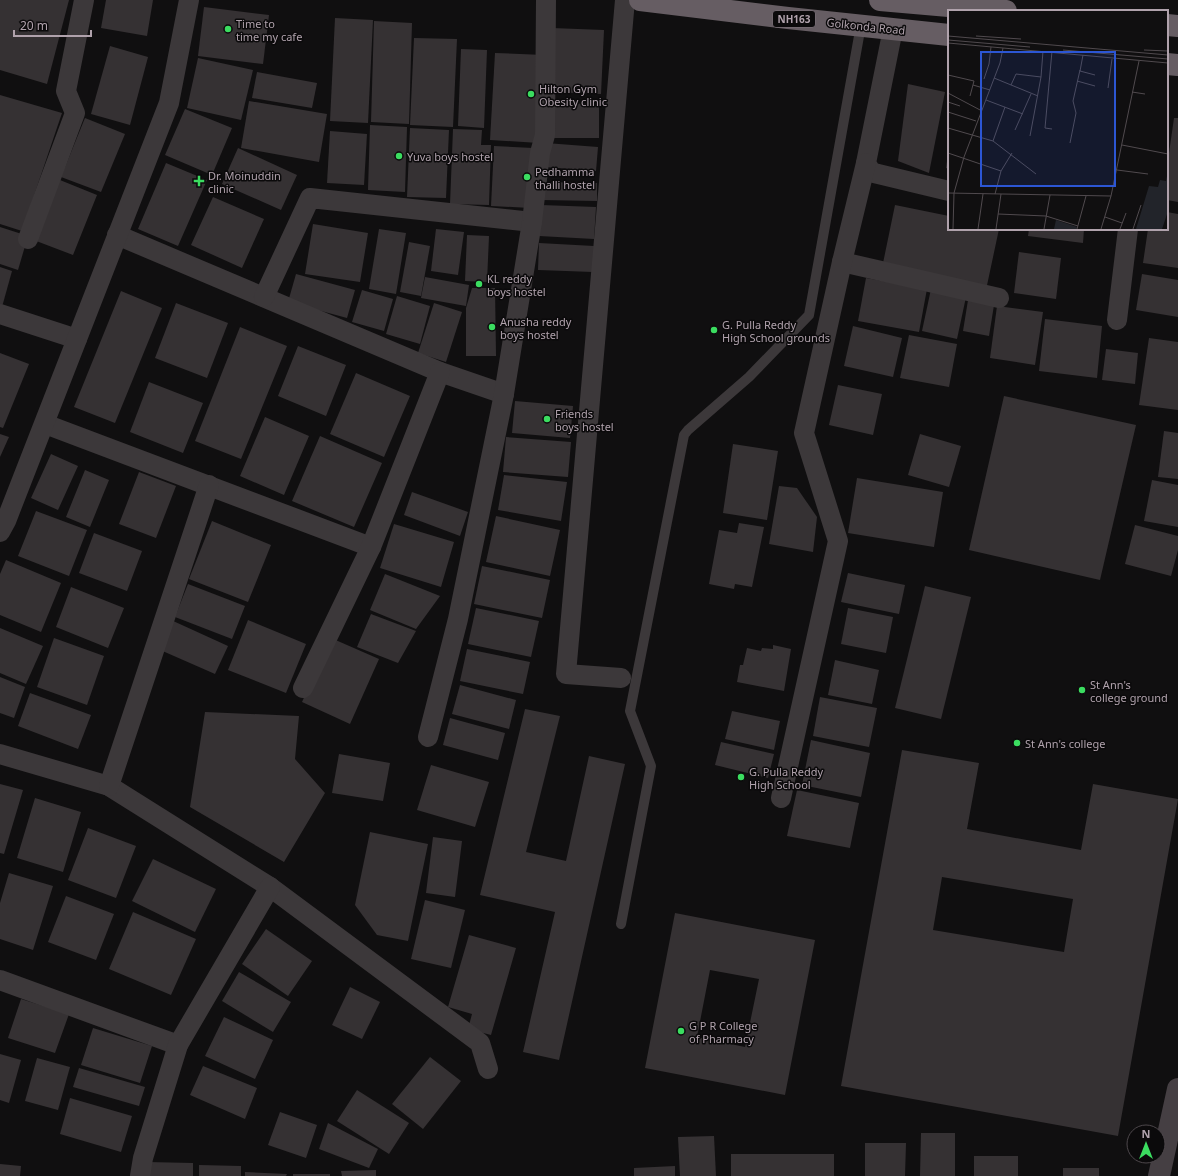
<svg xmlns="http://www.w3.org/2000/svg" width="1178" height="1176" font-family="'Noto Sans',sans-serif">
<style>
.building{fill:#353133;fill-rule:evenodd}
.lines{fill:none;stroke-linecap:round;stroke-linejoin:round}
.lane{stroke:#3c383a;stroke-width:10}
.street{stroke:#3c383a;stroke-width:20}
.secondary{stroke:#453f43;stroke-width:22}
.highway{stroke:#665d63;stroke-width:22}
.poi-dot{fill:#3bdd60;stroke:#0b0a0b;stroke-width:1.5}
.labels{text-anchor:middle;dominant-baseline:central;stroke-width:3;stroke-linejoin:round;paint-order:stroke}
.shield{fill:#0b0a0b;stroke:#7e747c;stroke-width:1}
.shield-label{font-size:10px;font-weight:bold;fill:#b0a2ac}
.poi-label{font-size:11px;fill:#b0a2ac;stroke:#0b0a0b;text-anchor:start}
.street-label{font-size:11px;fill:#b0a2ac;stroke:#0b0a0b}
.inset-road{fill:none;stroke:#504a4e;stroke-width:1}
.view{fill:#2c56d4;fill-opacity:0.15;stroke:#2c56d4;stroke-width:2}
.inset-edge{fill:none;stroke:#b0a2ac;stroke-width:2}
</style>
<rect width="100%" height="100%" fill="#100f10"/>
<g class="building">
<polygon points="0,0 69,0 47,84 0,70"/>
<polygon points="106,0 153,0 147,36 101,28"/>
<polygon points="204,7 269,15 263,64 198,56"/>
<polygon points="335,18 373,20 368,123 330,121"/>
<polygon points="374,21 412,23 409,124 371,122"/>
<polygon points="552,28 604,30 601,94 549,92"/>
<polygon points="414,38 457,39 453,127 410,125"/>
<polygon points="110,46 148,57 130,125 91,114"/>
<polygon points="461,49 487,50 484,128 458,126"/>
<polygon points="495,53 544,55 539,143 490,140"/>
<polygon points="198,58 253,70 241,120 187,108"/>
<polygon points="257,72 317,83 312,108 252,98"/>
<polygon points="908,84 945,92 929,173 898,161"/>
<polygon points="0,95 62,113 22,231 0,224"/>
<polygon points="249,101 327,114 319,162 241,148"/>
<polygon points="550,103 599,104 599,138 550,138"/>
<polygon points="185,109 232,128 212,175 165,155"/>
<polygon points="85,118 125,134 101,192 61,177"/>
<polygon points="1174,118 1178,118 1178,202 1167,200 1167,167"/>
<polygon points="370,125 407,127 405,192 368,190"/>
<polygon points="410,128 449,130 446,198 407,197"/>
<polygon points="453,129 482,130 481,145 491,145 489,205 450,204"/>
<polygon points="330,131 367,134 364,185 327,183"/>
<polygon points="546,143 598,147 596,171 545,167"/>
<polygon points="494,146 533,148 530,208 491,206"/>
<polygon points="238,148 297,175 281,210 222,184"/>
<polygon points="948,154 949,154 949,169 946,168"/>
<polygon points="166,163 207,180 178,246 138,229"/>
<polygon points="55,178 97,195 73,255 31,239"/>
<polygon points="541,182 597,183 597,201 541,200"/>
<polygon points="213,197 264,219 242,268 191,245"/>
<polygon points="541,205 596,207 594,239 539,236"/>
<polygon points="895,205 949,216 949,229 999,229 986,290 882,268"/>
<polygon points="1167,212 1178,214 1178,268 1143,263 1148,229 1167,229"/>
<polygon points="313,224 368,233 360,282 305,274"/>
<polygon points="0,227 28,236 18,270 0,264"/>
<polygon points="379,229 406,233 396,294 369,289"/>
<polygon points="436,229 464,232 458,275 431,271"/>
<polygon points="1029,229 1084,229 1083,243 1028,236"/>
<polygon points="467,235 489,236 487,282 465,281"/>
<polygon points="409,242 430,246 421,296 400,292"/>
<polygon points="539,243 594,246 593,272 538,270"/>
<polygon points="1019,252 1061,258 1056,299 1014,293"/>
<polygon points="0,267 12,271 2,307 0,307"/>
<polygon points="296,274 355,290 347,318 288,302"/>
<polygon points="1142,274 1178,280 1178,317 1136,310"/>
<polygon points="425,277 469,285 466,306 421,298"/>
<polygon points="866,278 927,289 919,332 858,321"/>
<polygon points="472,288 495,288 496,356 466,356 466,308"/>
<polygon points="931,289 966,297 957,339 922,331"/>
<polygon points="362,290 393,299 384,331 352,322"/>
<polygon points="121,291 162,308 115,423 74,407"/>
<polygon points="969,294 995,299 989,336 963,331"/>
<polygon points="397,296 430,306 420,344 386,334"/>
<polygon points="176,303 228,323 207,378 155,358"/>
<polygon points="434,303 462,312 446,362 418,353"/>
<polygon points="997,306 1043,312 1035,365 990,358"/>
<polygon points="1045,319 1102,326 1097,378 1039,371"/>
<polygon points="853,326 902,338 893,377 844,366"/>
<polygon points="240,327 287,346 241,459 195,441"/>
<polygon points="909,335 957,344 949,387 900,378"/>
<polygon points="1149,338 1178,342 1178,410 1139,405"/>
<polygon points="298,346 346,365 326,416 278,396"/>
<polygon points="1106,349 1138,353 1135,384 1102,380"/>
<polygon points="0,353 29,364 3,428 0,427"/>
<polygon points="356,373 410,396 384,457 330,434"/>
<polygon points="149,382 203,403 183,453 130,432"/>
<polygon points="838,385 882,394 873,435 829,425"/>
<polygon points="1004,396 1136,425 1100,580 969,550"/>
<polygon points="515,401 573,406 570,438 512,433"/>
<polygon points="265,417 309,436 284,495 240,476"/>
<polygon points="1164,431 1178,433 1178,479 1158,477"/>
<polygon points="0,434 9,437 0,457"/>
<polygon points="920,434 961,446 949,487 908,475"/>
<polygon points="320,436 382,463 354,527 292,501"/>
<polygon points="506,437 571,442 568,477 503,472"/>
<polygon points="733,444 778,451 767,520 723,513"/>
<polygon points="51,454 78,466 58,510 31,498"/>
<polygon points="85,470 109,480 90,527 66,517"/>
<polygon points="139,472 176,486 156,538 119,524"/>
<polygon points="504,475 567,482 561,521 498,510"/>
<polygon points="857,478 943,492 934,547 848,533"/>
<polygon points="1152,480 1178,485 1178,527 1144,521"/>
<polygon points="779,486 797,488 817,517 813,552 769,544"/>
<polygon points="412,492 468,512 460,536 404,515"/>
<polygon points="36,511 87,530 69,576 18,556"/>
<polygon points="496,516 560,530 550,576 486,562"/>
<polygon points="212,521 271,545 248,602 189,579"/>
<polygon points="739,523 764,527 752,587 735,584 734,589 709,584 719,530 737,533"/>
<polygon points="394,524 454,542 441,587 380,568"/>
<polygon points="1135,525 1178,536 1178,550 1171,576 1125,564"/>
<polygon points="94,533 142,551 127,591 79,573"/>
<polygon points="6,560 61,583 41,632 0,615 0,574"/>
<polygon points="482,566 550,580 542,618 474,604"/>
<polygon points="848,573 905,585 899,614 841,602"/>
<polygon points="385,574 440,596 416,629 370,610"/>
<polygon points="188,584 245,606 232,639 175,617"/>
<polygon points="925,586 971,597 941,719 895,708"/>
<polygon points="71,587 124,608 108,648 56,627"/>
<polygon points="476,608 539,621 531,657 468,644"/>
<polygon points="848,608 893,617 886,653 841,644"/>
<polygon points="371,614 416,631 398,663 357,647"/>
<polygon points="171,620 228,646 215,674 158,649"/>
<polygon points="248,620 306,644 286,693 228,670"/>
<polygon points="0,628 43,646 26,684 0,673"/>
<polygon points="54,638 104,656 87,705 37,687"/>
<polygon points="331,638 379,659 350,724 302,702"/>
<polygon points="773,645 791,649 784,691 737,682 740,665 743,665 747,648 761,651 762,648 773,649"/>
<polygon points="467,649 530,662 523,694 460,681"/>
<polygon points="835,660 879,670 872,704 828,695"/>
<polygon points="0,677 25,687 14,718 0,713"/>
<polygon points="460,685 516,700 509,729 452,714"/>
<polygon points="30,693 91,715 78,749 18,726"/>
<polygon points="820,697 877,708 869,747 813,736"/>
<polygon points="525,709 560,716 526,852 566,861 589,756 625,764 559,1060 523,1052 555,912 480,895"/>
<polygon points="732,711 780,721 774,750 725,739"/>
<polygon points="205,712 299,716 295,759 325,793 284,862 190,807"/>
<polygon points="450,718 505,733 498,760 443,745"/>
<polygon points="811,740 870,753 861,797 802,785"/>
<polygon points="721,742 774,754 768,778 715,765"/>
<path d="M 902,750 L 979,763 L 967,829 L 1081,850 L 1093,784 L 1178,799 L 1118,1136 L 841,1086 ZM 942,877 L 1073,899 L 1064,952 L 933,930 Z"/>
<polygon points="339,754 390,763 383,801 332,793"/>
<polygon points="431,765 489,782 475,827 417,810"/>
<polygon points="0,784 23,790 4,854 0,853"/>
<polygon points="797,790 859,803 850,848 787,836"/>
<polygon points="35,798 81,812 63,872 17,858"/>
<polygon points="88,828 136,846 116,898 68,880"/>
<polygon points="370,832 428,844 408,941 377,935 355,905"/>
<polygon points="433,837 462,841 455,897 426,893"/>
<polygon points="153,859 216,889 195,932 132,901"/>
<polygon points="9,873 53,886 33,950 0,939 0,903"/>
<polygon points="66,896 114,914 96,960 48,942"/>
<polygon points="425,900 465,910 451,968 411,959"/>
<polygon points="133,912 196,939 171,995 109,969"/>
<path d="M 675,913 L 815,940 L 785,1095 L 645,1068 ZM 710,970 L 759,979 L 745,1047 L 697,1037 Z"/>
<polygon points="266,929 312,961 288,996 242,964"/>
<polygon points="469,935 516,948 491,1035 468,1029 472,1014 448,1007"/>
<polygon points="239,972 291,1002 273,1032 222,1001"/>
<polygon points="350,987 380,1002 362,1039 332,1025"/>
<polygon points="21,999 69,1014 55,1053 8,1038"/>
<polygon points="224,1017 273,1040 255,1079 205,1056"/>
<polygon points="93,1028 152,1046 140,1083 81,1065"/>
<polygon points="0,1054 21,1060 9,1103 0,1100"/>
<polygon points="430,1057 461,1081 423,1129 392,1104"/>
<polygon points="37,1058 70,1067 58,1110 25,1101"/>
<polygon points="203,1066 257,1088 245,1119 190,1095"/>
<polygon points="79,1068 145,1087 139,1106 73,1087"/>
<polygon points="357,1090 409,1123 389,1154 337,1121"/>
<polygon points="70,1098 132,1116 121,1152 60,1134"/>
<polygon points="280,1112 317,1125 306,1158 268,1145"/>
<polygon points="328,1123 378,1149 369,1168 319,1149"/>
<polygon points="921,1133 955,1133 955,1176 920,1176"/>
<polygon points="714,1136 716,1176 680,1176 678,1137"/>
<polygon points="865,1143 906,1143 905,1176 865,1176"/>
<rect x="731" y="1154" width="103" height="22"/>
<rect x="974" y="1156" width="44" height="20"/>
<polygon points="147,1162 193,1163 193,1176 147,1176"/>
<polygon points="0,1164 21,1166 20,1176 0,1176"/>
<polygon points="199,1165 241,1166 241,1176 199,1176"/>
<polygon points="675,1166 675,1176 634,1176 634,1168"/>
<rect x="1063" y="1168" width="36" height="8"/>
<polygon points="376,1170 376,1176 342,1176 341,1171"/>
<polygon points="245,1172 287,1174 286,1176 245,1176"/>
<rect x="293" y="1174" width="37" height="2"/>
</g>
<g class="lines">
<polyline class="lane" points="621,924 651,766 630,711 684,435 688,430 749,377 809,315 861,25"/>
<g class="street">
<polyline points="893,29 866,163 870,170 874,173 949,191"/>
<polyline points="117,235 440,372 504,394"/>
<polyline points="28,239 75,113 66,91 84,0"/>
<polyline points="842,262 999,298"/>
<polyline points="264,297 310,198 532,222"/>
<polyline points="0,314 77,339"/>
<polyline points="1117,320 1128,229"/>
<polyline points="45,424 371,547"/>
<polyline points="0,532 6,521 169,103 189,0"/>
<polyline points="621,678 566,674 625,0"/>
<polyline points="303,688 371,547 440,372"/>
<polyline points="428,737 458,619 504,394 532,222 540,153 545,135 546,0"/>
<polyline points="0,754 109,786 270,887 480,1043 488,1069"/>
<polyline points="109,786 209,485"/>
<polyline points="781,798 838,541 804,433 842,262 866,163"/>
<polyline points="0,980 178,1045"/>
<polyline points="140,1176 143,1158 178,1045 270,887"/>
</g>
<polyline class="secondary" points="1159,1176 1178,1089"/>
<g class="highway">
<polyline points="640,0 788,18 949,35"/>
<polyline points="880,0 1006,11"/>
<polyline points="1167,25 1178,26"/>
<polyline points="1167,64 1178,65"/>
</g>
</g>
<g class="poi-dot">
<circle cx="228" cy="29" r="4"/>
<circle cx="531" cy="94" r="4"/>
<circle cx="399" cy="156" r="4"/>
<circle cx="527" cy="177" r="4"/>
<path d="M197 175h4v4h4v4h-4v4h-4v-4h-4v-4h4z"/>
<circle cx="479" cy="284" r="4"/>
<circle cx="492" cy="327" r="4"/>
<circle cx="714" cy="330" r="4"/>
<circle cx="547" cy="419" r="4"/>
<circle cx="1082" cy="690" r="4"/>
<circle cx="1017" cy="743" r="4"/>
<circle cx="741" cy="777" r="4"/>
<circle cx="681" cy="1031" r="4"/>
</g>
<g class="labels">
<rect class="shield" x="773" y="11" width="42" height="16" rx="3"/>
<g class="shield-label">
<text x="794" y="19">NH163</text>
</g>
<g class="poi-label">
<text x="236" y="23">Time to<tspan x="236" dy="13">time my cafe</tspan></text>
<text x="539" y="88">Hilton Gym<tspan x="539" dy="13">Obesity clinic</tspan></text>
<text x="407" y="156">Yuva boys hostel</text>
<text x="535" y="171">Pedhamma<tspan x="535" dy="13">thalli hostel</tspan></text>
<text x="208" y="175">Dr. Moinuddin<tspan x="208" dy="13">clinic</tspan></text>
<text x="487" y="278">KL reddy<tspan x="487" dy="13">boys hostel</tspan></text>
<text x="500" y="321">Anusha reddy<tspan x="500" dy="13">boys hostel</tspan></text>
<text x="722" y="324">G. Pulla Reddy<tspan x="722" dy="13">High School grounds</tspan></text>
<text x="555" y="413">Friends<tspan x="555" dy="13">boys hostel</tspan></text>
<text x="1090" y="684">St Ann's<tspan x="1090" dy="13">college ground</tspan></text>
<text x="1025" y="743">St Ann's college</text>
<text x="749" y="771">G. Pulla Reddy<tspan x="749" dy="13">High School</tspan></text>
<text x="689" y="1025">G P R College<tspan x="689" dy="13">of Pharmacy</tspan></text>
</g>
<g class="street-label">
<text transform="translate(866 26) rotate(6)">Golkonda Road</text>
</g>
</g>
<g transform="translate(948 10)">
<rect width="220" height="220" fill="#100f10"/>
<path d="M 219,166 L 220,201 L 214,219 L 188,219 L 201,176 L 210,177 L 212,170 L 218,171 ZM 108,210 L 129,217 L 128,219 L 106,219 Z" fill="#22242a"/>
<path class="inset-road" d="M 0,26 L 220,45M 28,26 L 73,29M 0,30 L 82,37M 0,33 L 220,53M 115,40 L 220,49M 196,40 L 220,41M 135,45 L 132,61 L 147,65M 0,65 L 26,71 L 22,86M 46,68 L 90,86M 36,69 L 41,54 L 43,37M 129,71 L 147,76M 25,75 L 42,80M 63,75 L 68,64 L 93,67M 160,78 L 164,49M 184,82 L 197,84M 0,83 L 34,101M 38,90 L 75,104M 0,92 L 12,96M 0,102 L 28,111M 0,118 L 45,131 L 88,164M 104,119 L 97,118 L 104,41M 67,120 L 83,84M 82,126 L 93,67 L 95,41M 45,131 L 57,97M 122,133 L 128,103 L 125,91 L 132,60M 174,135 L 220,144M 0,143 L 53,161M 169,160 L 200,164M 0,183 L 163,186M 47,184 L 53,161 L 64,143M 50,204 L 98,206 L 130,216M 157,207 L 174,213M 5,219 L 6,183 L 16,147 L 52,53 L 55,38M 30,219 L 35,184M 48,219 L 53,184M 96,219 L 102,185M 129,219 L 138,186M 153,219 L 163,186 L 191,51M 172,219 L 178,203M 185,219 L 193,195"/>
<path class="view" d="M 33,42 L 167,42 L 167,176 L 33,176 Z"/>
<rect width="220" height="220" class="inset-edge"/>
</g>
<g transform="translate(1146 1144)"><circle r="19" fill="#0b0a0b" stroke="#4d474b"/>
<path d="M0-3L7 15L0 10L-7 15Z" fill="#3bdd60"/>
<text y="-6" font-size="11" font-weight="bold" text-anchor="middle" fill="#b0a2ac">N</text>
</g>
<path d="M14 30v6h77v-6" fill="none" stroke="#b0a2ac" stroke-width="2"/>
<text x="20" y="30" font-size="12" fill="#b0a2ac" stroke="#0b0a0b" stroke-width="3" paint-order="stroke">20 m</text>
</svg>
